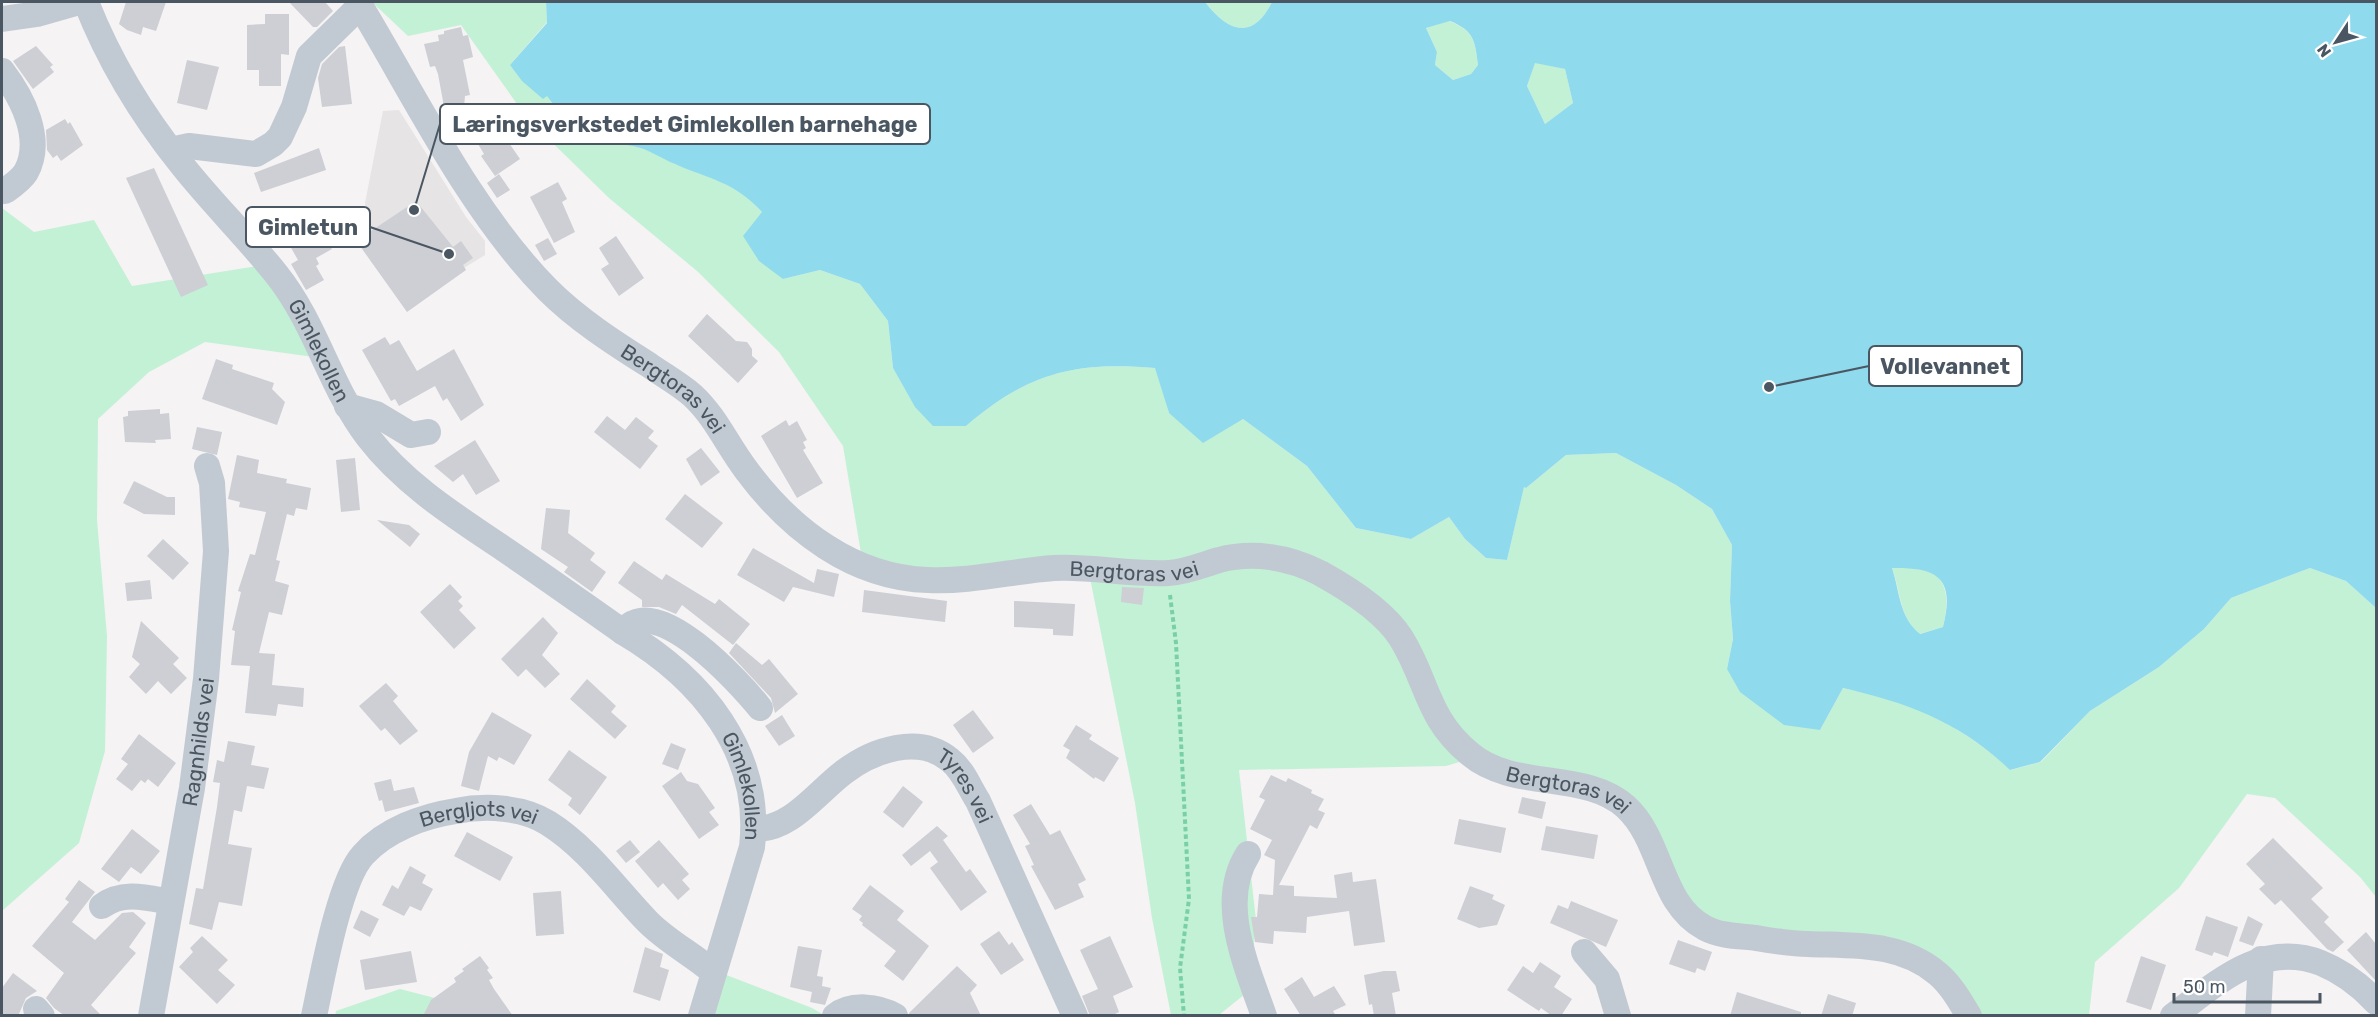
<svg xmlns="http://www.w3.org/2000/svg" width="2378" height="1017" font-family="Rubik,sans-serif">
<style>
.education{fill:#e6e4e5}
.green{fill:#c3f1d5}
.water{fill:#90daee;fill-rule:evenodd}
.building{fill:#cdcfd5}
.lines{fill:none;stroke-linecap:round;stroke-linejoin:round}
.path{stroke:#7ad0a6;stroke-width:4;stroke-dasharray:4.5 3;stroke-linecap:butt}
.minor{stroke:#c1cad2;stroke-width:26}
.labels{text-anchor:middle;dominant-baseline:central;stroke-width:5;stroke-linejoin:round;paint-order:stroke}
.street-label{font-size:21px;fill:#4a5661;stroke:#fff}
.leader{fill:none;stroke:#4a5661;stroke-width:2}
.callout-dot{fill:#4a5661;stroke:#fff;stroke-width:2}
.callout{fill:#fff;stroke:#4a5661;stroke-width:2}
.callout-label{font-size:22px;text-anchor:middle;font-weight:bold;fill:#4a5661}
</style>
<rect width="100%" height="100%" fill="#f5f3f3"/>
<polygon class="education" points="399,110 466,217 485,241 485,255 415,298 371,262 365,203 383,111"/>
<g class="green">
<path d="M 372,2 L 546,2 L 547,22 L 510,65 L 547,95 L 577,131 L 596,142 L 632,145 L 655,153 L 675,164 L 699,171 L 743,193 L 762,212 L 783,279 L 820,270 L 860,284 L 888,321 L 893,368 L 915,406 L 966,426 C 1027,373 1076,361 1156,368 L 1169,413 L 1243,419 L 1307,466 L 1356,528 L 1411,539 L 1449,517 L 1465,539 L 1486,558 L 1507,560 L 1524,486 L 1526,488 L 1566,455 L 1616,453 L 1676,485 L 1712,509 L 1732,545 L 1730,601 L 1733,639 L 1727,669 L 1820,730 L 1843,688 C 1860,692 1880,694 1897,700 C 1939,717 1978,739 2011,770 L 2041,762 L 2090,711 L 2159,667 L 2204,629 L 2231,598 L 2310,568 L 2346,581 L 2376,608 L 2376,897 L 2360,877 L 2275,798 L 2247,794 L 2179,888 L 2095,962 L 2089,1015 L 1965,1015 L 1920,961 L 1713,928 L 1648,845 L 1583,784 L 1473,758 L 1446,766 L 1239,770 L 1256,920 L 1250,990 L 1219,1015 L 1171,1015 L 1152,918 L 1135,803 L 1090,578 L 944,578 L 862,559 L 843,446 L 779,352 L 697,271 L 609,198 L 527,118 L 461,25 L 408,36 Z"/>
<path d="M 1205,2 L 1272,2 C 1253,41 1228,32 1205,2 Z"/>
<path d="M 1449,21 C 1474,31 1475,40 1478,65 L 1471,74 L 1453,80 L 1435,65 L 1437,52 L 1426,28 Z"/>
<polygon points="1535,62 1565,69 1573,103 1545,124 1527,86"/>
<polygon points="2,208 34,232 94,220 132,286 271,264 321,358 205,342 149,372 98,419 97,520 107,636 105,751 79,843 2,911"/>
<path d="M 1892,568 C 1901,568 1917,566 1926,569 C 1951,579 1948,606 1943,627 L 1919,634 C 1899,616 1901,592 1892,568 Z"/>
<polygon points="703,966 812,1008 824,1015 691,1016"/>
<polygon points="400,989 454,1003 459,1016 335,1016 336,1011"/>
</g>
<path class="water" d="M 546,2 L 1205,2 C 1228,32 1253,41 1272,2 L 2376,2 L 2376,608 L 2346,581 L 2310,568 L 2231,598 L 2204,629 L 2159,667 L 2090,711 L 2040,762 L 2010,770 C 1961,723 1909,703 1843,688 L 1820,730 L 1784,725 L 1740,692 L 1727,669 L 1733,639 L 1730,601 L 1732,545 L 1712,509 L 1676,485 L 1616,453 L 1566,455 L 1526,488 L 1524,487 L 1507,560 L 1486,558 L 1465,539 L 1449,517 L 1411,539 L 1356,528 L 1307,466 L 1243,419 L 1203,443 L 1169,413 L 1155,368 C 1076,361 1027,373 966,426 L 933,426 L 915,407 L 893,368 L 888,321 L 860,284 L 820,270 L 783,279 L 759,261 L 743,236 L 762,212 C 735,182 709,179 675,164 C 660,158 649,149 633,146 C 621,143 608,146 597,142 C 575,135 560,113 547,96 L 543,99 L 522,81 L 510,65 L 547,23 ZM 1450,21 C 1474,31 1475,40 1478,65 L 1471,74 L 1453,80 L 1435,65 L 1437,52 L 1426,28 ZM 1535,63 L 1565,69 L 1573,103 L 1545,124 L 1527,86 ZM 1892,568 C 1939,567 1955,579 1943,627 L 1920,634 C 1899,617 1900,592 1892,568 Z"/>
<g class="building">
<polygon points="126,2 166,2 156,31 143,27 141,35 127,30 119,24"/>
<polygon points="289,2 325,2 333,11 317,27 313,27"/>
<polygon points="265,14 289,14 289,55 281,54 281,86 259,86 259,70 247,70 247,25 265,24"/>
<polygon points="461,27 463,36 468,35 473,57 463,60 470,95 465,96 464,107 445,112 438,74 435,66 430,67 424,44 439,41 438,35 444,34 444,31"/>
<polygon points="36,46 53,65 50,67 54,72 33,89 13,61"/>
<polygon points="345,46 352,104 322,107 318,78 322,64 339,47"/>
<polygon points="187,60 219,67 207,110 177,103"/>
<polygon points="65,119 68,124 70,122 83,145 61,161 57,155 53,158 47,150 46,130"/>
<polygon points="496,124 520,159 495,176 481,156 484,154 475,139"/>
<polygon points="319,148 326,170 261,192 254,173"/>
<polygon points="154,168 208,285 181,297 126,178"/>
<polygon points="499,174 510,190 497,198 487,183"/>
<polygon points="558,182 567,199 562,202 575,232 554,243 530,197"/>
<polygon points="416,201 453,247 461,241 473,258 463,265 466,270 407,312 360,246 359,239"/>
<polygon points="304,207 332,249 316,258 319,264 316,266 324,280 306,290 291,264 298,260 278,225 285,221 283,219"/>
<polygon points="616,236 644,278 619,296 601,269 609,264 599,248"/>
<polygon points="548,238 557,254 544,261 535,245"/>
<polygon points="707,314 736,341 747,342 752,349 752,356 758,361 738,383 688,336"/>
<polygon points="385,337 390,345 399,340 417,371 454,349 484,405 461,421 447,398 443,401 435,386 399,406 395,399 391,401 362,350"/>
<polygon points="216,359 233,365 232,369 274,383 272,389 285,402 277,425 202,399"/>
<polygon points="160,409 160,414 169,413 171,439 155,440 156,443 125,442 123,417 128,416 128,411"/>
<polygon points="607,416 625,430 636,417 654,431 648,438 658,446 640,469 594,432"/>
<polygon points="786,420 789,426 797,421 807,440 803,442 806,448 803,450 823,483 797,498 761,436"/>
<polygon points="197,427 222,432 217,455 192,449"/>
<polygon points="475,440 500,481 476,495 463,474 453,482 434,466"/>
<polygon points="701,448 720,472 701,486 686,459"/>
<polygon points="237,455 259,460 257,473 287,479 286,483 311,488 307,510 296,508 294,516 287,514 276,560 280,561 275,581 289,585 282,615 269,612 259,653 275,654 272,685 304,688 303,707 278,704 276,716 245,713 250,666 231,665 235,631 232,630 241,592 238,591 250,554 255,555 266,512 239,507 240,502 228,499"/>
<polygon points="355,458 360,510 341,512 336,460"/>
<polygon points="134,481 167,497 175,497 175,515 144,514 123,503"/>
<polygon points="685,494 723,523 702,548 665,519"/>
<polygon points="546,508 570,510 568,533 595,553 590,560 606,572 592,592 564,572 568,567 541,549"/>
<polygon points="377,520 409,525 420,534 410,547"/>
<polygon points="163,539 189,563 173,580 147,556"/>
<polygon points="753,548 814,583 817,569 839,574 834,597 793,587 784,602 737,575"/>
<polygon points="634,561 662,580 666,574 715,604 719,599 750,624 733,645 682,605 676,614 659,607 642,607 642,600 618,583"/>
<polygon points="150,580 152,599 127,601 125,583"/>
<polygon points="450,584 462,597 458,601 463,606 459,610 476,628 454,649 420,612"/>
<polygon points="1122,587 1144,588 1142,605 1121,602"/>
<polygon points="864,590 947,601 945,622 862,612"/>
<polygon points="1014,601 1075,604 1073,636 1053,635 1053,629 1014,627"/>
<polygon points="543,617 558,633 542,655 560,674 545,688 526,669 518,677 501,659"/>
<polygon points="141,621 179,658 173,664 187,678 171,694 158,681 146,694 129,677 140,664 132,657"/>
<polygon points="736,643 762,665 769,659 798,694 775,713 771,698 729,653"/>
<polygon points="587,679 616,706 611,712 627,726 615,739 570,699"/>
<polygon points="386,683 398,696 393,701 418,731 400,745 385,728 381,731 359,706"/>
<polygon points="973,710 994,738 973,753 953,725"/>
<polygon points="492,712 532,735 514,765 499,757 497,761 488,756 479,791 461,786 469,752"/>
<polygon points="782,715 795,736 779,746 765,726"/>
<polygon points="1076,725 1092,735 1089,739 1119,758 1104,782 1095,777 1094,779 1066,758 1070,750 1063,746"/>
<polygon points="139,734 176,763 158,787 148,779 145,783 141,780 132,791 116,779 128,764 121,759"/>
<polygon points="228,741 255,746 251,765 269,768 264,789 247,786 242,812 234,810 228,844 252,848 242,906 219,902 212,930 189,924 196,888 203,889 217,807 220,783 213,782 217,760 224,762"/>
<polygon points="671,743 686,749 678,770 662,764"/>
<polygon points="569,750 607,777 580,815 568,805 572,798 548,780"/>
<polygon points="681,772 687,781 698,784 715,808 709,812 719,825 699,839 662,786"/>
<polygon points="1271,775 1286,782 1288,778 1312,790 1311,793 1324,799 1318,810 1325,813 1317,829 1310,825 1279,885 1294,886 1294,896 1337,898 1334,875 1352,872 1353,882 1376,879 1385,942 1354,946 1349,911 1307,917 1306,933 1274,931 1273,944 1255,942 1251,917 1257,917 1259,894 1273,895 1275,860 1264,855 1272,840 1250,829 1265,800 1259,797"/>
<polygon points="391,779 394,791 414,787 419,803 385,812 382,800 379,801 374,783"/>
<polygon points="903,786 923,802 903,828 883,812"/>
<polygon points="1522,797 1546,802 1542,819 1518,813"/>
<polygon points="1031,804 1050,835 1060,830 1086,880 1078,884 1084,897 1055,910 1031,866 1034,865 1025,846 1030,844 1013,815"/>
<polygon points="1459,819 1506,828 1501,853 1454,844"/>
<polygon points="937,826 948,836 943,840 966,872 970,869 987,892 961,911 930,868 938,862 930,851 911,866 902,855"/>
<polygon points="1546,826 1598,835 1594,859 1541,850"/>
<polygon points="132,829 160,851 141,874 131,867 119,882 101,869"/>
<polygon points="467,832 513,857 500,881 454,856"/>
<polygon points="2273,838 2323,888 2311,899 2329,917 2324,922 2344,942 2333,952 2327,949 2281,900 2275,905 2259,889 2265,884 2246,864"/>
<polygon points="630,840 640,852 626,863 616,851"/>
<polygon points="659,840 689,874 682,880 690,889 678,900 663,883 658,888 635,861"/>
<polygon points="410,866 426,875 422,883 433,889 421,911 410,906 404,916 382,905 392,885 398,889"/>
<polygon points="79,880 95,892 72,922 95,940 122,913 133,912 146,923 129,947 136,953 91,1005 102,1016 65,1016 54,1008 46,998 64,973 32,946 69,902 65,899"/>
<polygon points="870,885 904,911 897,920 929,946 903,981 884,966 896,951 862,925 863,923 859,920 862,916 852,909"/>
<polygon points="1470,886 1494,895 1492,899 1505,905 1497,925 1479,928 1457,919"/>
<polygon points="561,891 564,934 536,936 533,893"/>
<polygon points="1571,901 1618,920 1606,947 1550,923 1558,905 1568,909"/>
<polygon points="361,910 379,919 370,937 353,928"/>
<polygon points="2206,916 2238,927 2228,957 2214,952 2212,956 2195,950"/>
<polygon points="2248,916 2263,924 2253,946 2239,941"/>
<polygon points="999,931 1009,945 1012,942 1024,960 1001,975 980,944"/>
<polygon points="2366,932 2376,944 2376,981 2347,950"/>
<polygon points="202,936 228,960 218,970 235,985 217,1004 179,967 193,952 190,948"/>
<polygon points="1110,936 1133,987 1113,996 1119,1012 1111,1016 1090,1016 1082,996 1098,989 1080,950"/>
<polygon points="1678,940 1712,952 1705,971 1697,968 1695,973 1669,964"/>
<polygon points="798,946 822,950 817,976 823,977 822,986 831,988 825,1005 810,1002 812,992 790,987"/>
<polygon points="645,947 663,954 660,967 669,970 660,1001 633,992"/>
<polygon points="411,951 417,982 365,990 360,960"/>
<polygon points="480,956 489,968 487,970 493,978 489,980 494,989 513,1016 423,1016 431,1000 456,982 454,978 464,971 462,969"/>
<polygon points="2141,956 2166,965 2151,1010 2126,1002"/>
<polygon points="1540,962 1561,976 1554,987 1572,999 1561,1016 1552,1016 1541,1008 1539,1011 1507,990 1523,966 1533,973"/>
<polygon points="957,966 977,985 970,993 981,1016 910,1016 909,1013"/>
<polygon points="1384,971 1396,971 1400,991 1392,993 1396,1016 1374,1016 1372,1004 1369,1005 1364,975"/>
<polygon points="13,973 37,991 26,998 18,1016 2,1016 2,988"/>
<polygon points="1302,977 1314,997 1334,986 1346,1005 1333,1011 1336,1016 1301,1016 1284,989"/>
<polygon points="1737,992 1801,1012 1801,1016 1730,1016"/>
<polygon points="1828,994 1856,1003 1852,1016 1821,1016"/>
</g>
<g class="lines">
<polyline class="path" points="1170,595 1176,643 1189,899 1180,968 1184,1016"/>
<g class="minor">
<path id="s1" d="M 86,2 C 109,61 142,115 182,165 C 212,203 247,237 277,275 C 316,324 330,387 368,437 C 404,484 455,516 504,549 C 544,576 583,604 623,632 C 701,678 763,752 752,847 L 701,1016"/>
<path id="s2" d="M 358,2 C 415,96 470,211 548,290 C 577,319 614,343 649,365 C 663,375 678,383 692,395 C 716,417 727,445 747,471 C 790,529 853,578 928,580 C 971,582 1012,571 1054,568 C 1092,566 1130,575 1169,573 C 1187,572 1202,565 1219,560 C 1253,551 1289,557 1320,573 C 1349,589 1384,611 1401,638 C 1428,681 1426,718 1470,754 C 1514,791 1585,770 1626,807 C 1663,841 1659,904 1705,928 C 1720,936 1739,936 1756,938 C 1773,941 1791,944 1808,944 C 1854,946 1901,942 1938,974 C 1951,985 1960,1001 1969,1016"/>
<polyline points="2,19 37,14 79,2"/>
<path d="M 2,71 C 22,97 44,139 26,172 C 21,180 12,186 5,191"/>
<polyline points="171,150 189,146 256,154 273,144 280,137 294,107 309,56 361,5"/>
<polyline points="347,406 376,414 411,435 428,432"/>
<path d="M 623,632 C 654,588 740,683 760,708"/>
<path id="s3" d="M 754,829 C 791,830 816,793 844,772 C 873,750 919,734 950,760 C 963,770 969,787 978,801 L 1075,1016"/>
<path d="M 1248,854 C 1217,902 1247,967 1264,1016"/>
<path d="M 102,906 C 123,890 148,898 171,902"/>
<polyline points="1584,952 1607,979 1618,1016"/>
<polyline points="36,1009 42,1016"/>
<path id="s4" d="M 151,1016 L 192,788 L 206,679 L 216,551 L 212,483 L 207,466"/>
<path id="s5" d="M 314,1016 C 322,979 339,881 363,855 C 385,830 423,816 456,811 C 485,805 523,807 548,823 C 588,848 616,889 648,922 C 668,942 692,954 713,972"/>
<path d="M 835,1016 C 851,1003 878,1006 895,1016"/>
<path d="M 2173,1016 C 2217,983 2262,940 2321,963 C 2343,972 2360,985 2376,1002"/>
<polyline points="2258,1016 2261,959"/>
</g>
</g>
<g class="labels">
<g class="street-label">
<text stroke="none"><textPath href="#s1" startOffset="422">Gimlekollen</textPath></text>
<text stroke="none"><textPath href="#s2" startOffset="506">Bergtoras vei</textPath></text>
<text stroke="none"><textPath href="#s2" startOffset="1044">Bergtoras vei</textPath></text>
<text stroke="none"><textPath href="#s4" startOffset="278">Ragnhilds vei</textPath></text>
<text stroke="none"><textPath href="#s1" startOffset="1047">Gimlekollen</textPath></text>
<text stroke="none"><textPath href="#s3" startOffset="254">Tyres vei</textPath></text>
<text stroke="none"><textPath href="#s2" startOffset="1582">Bergtoras vei</textPath></text>
<text stroke="none"><textPath href="#s5" startOffset="297">Bergljots vei</textPath></text>
</g>
</g>
<path class="leader" d="M414 210L440 124M449 254L370 227M1769 387L1869 366"/>
<g class="callout-dot">
<circle cx="414" cy="210" r="6"/>
<circle cx="449" cy="254" r="6"/>
<circle cx="1769" cy="387" r="6"/>
</g>
<g class="callout">
<rect x="440" y="104" width="490" height="40" rx="6"/>
<rect x="246" y="207" width="124" height="40" rx="6"/>
<rect x="1869" y="346" width="153" height="40" rx="6"/>
</g>
<g class="callout-label">
<text x="685" y="132">Læringsverkstedet Gimlekollen barnehage</text>
<text x="308" y="235">Gimletun</text>
<text x="1945" y="374">Vollevannet</text>
</g>
<rect width="2378" height="1017" fill="none" stroke="#4a5661" stroke-width="6"/>
<g transform="translate(2336 42) rotate(234)" stroke="#ffffff" stroke-width="4.5" paint-order="stroke">
<path d="M0-4.5L10 22L0 15L-10 22Z" fill="#4a5661"/>
<text y="-9" font-size="16" font-weight="bold" text-anchor="middle" fill="#4a5661">N</text>
</g>
<path d="M2174 993v9h146v-9" fill="none" stroke="#4a5661" stroke-width="3"/>
<text x="2183" y="993" font-size="18" fill="#4a5661" stroke="#ffffff" stroke-width="4.5" paint-order="stroke">50 m</text>
</svg>
